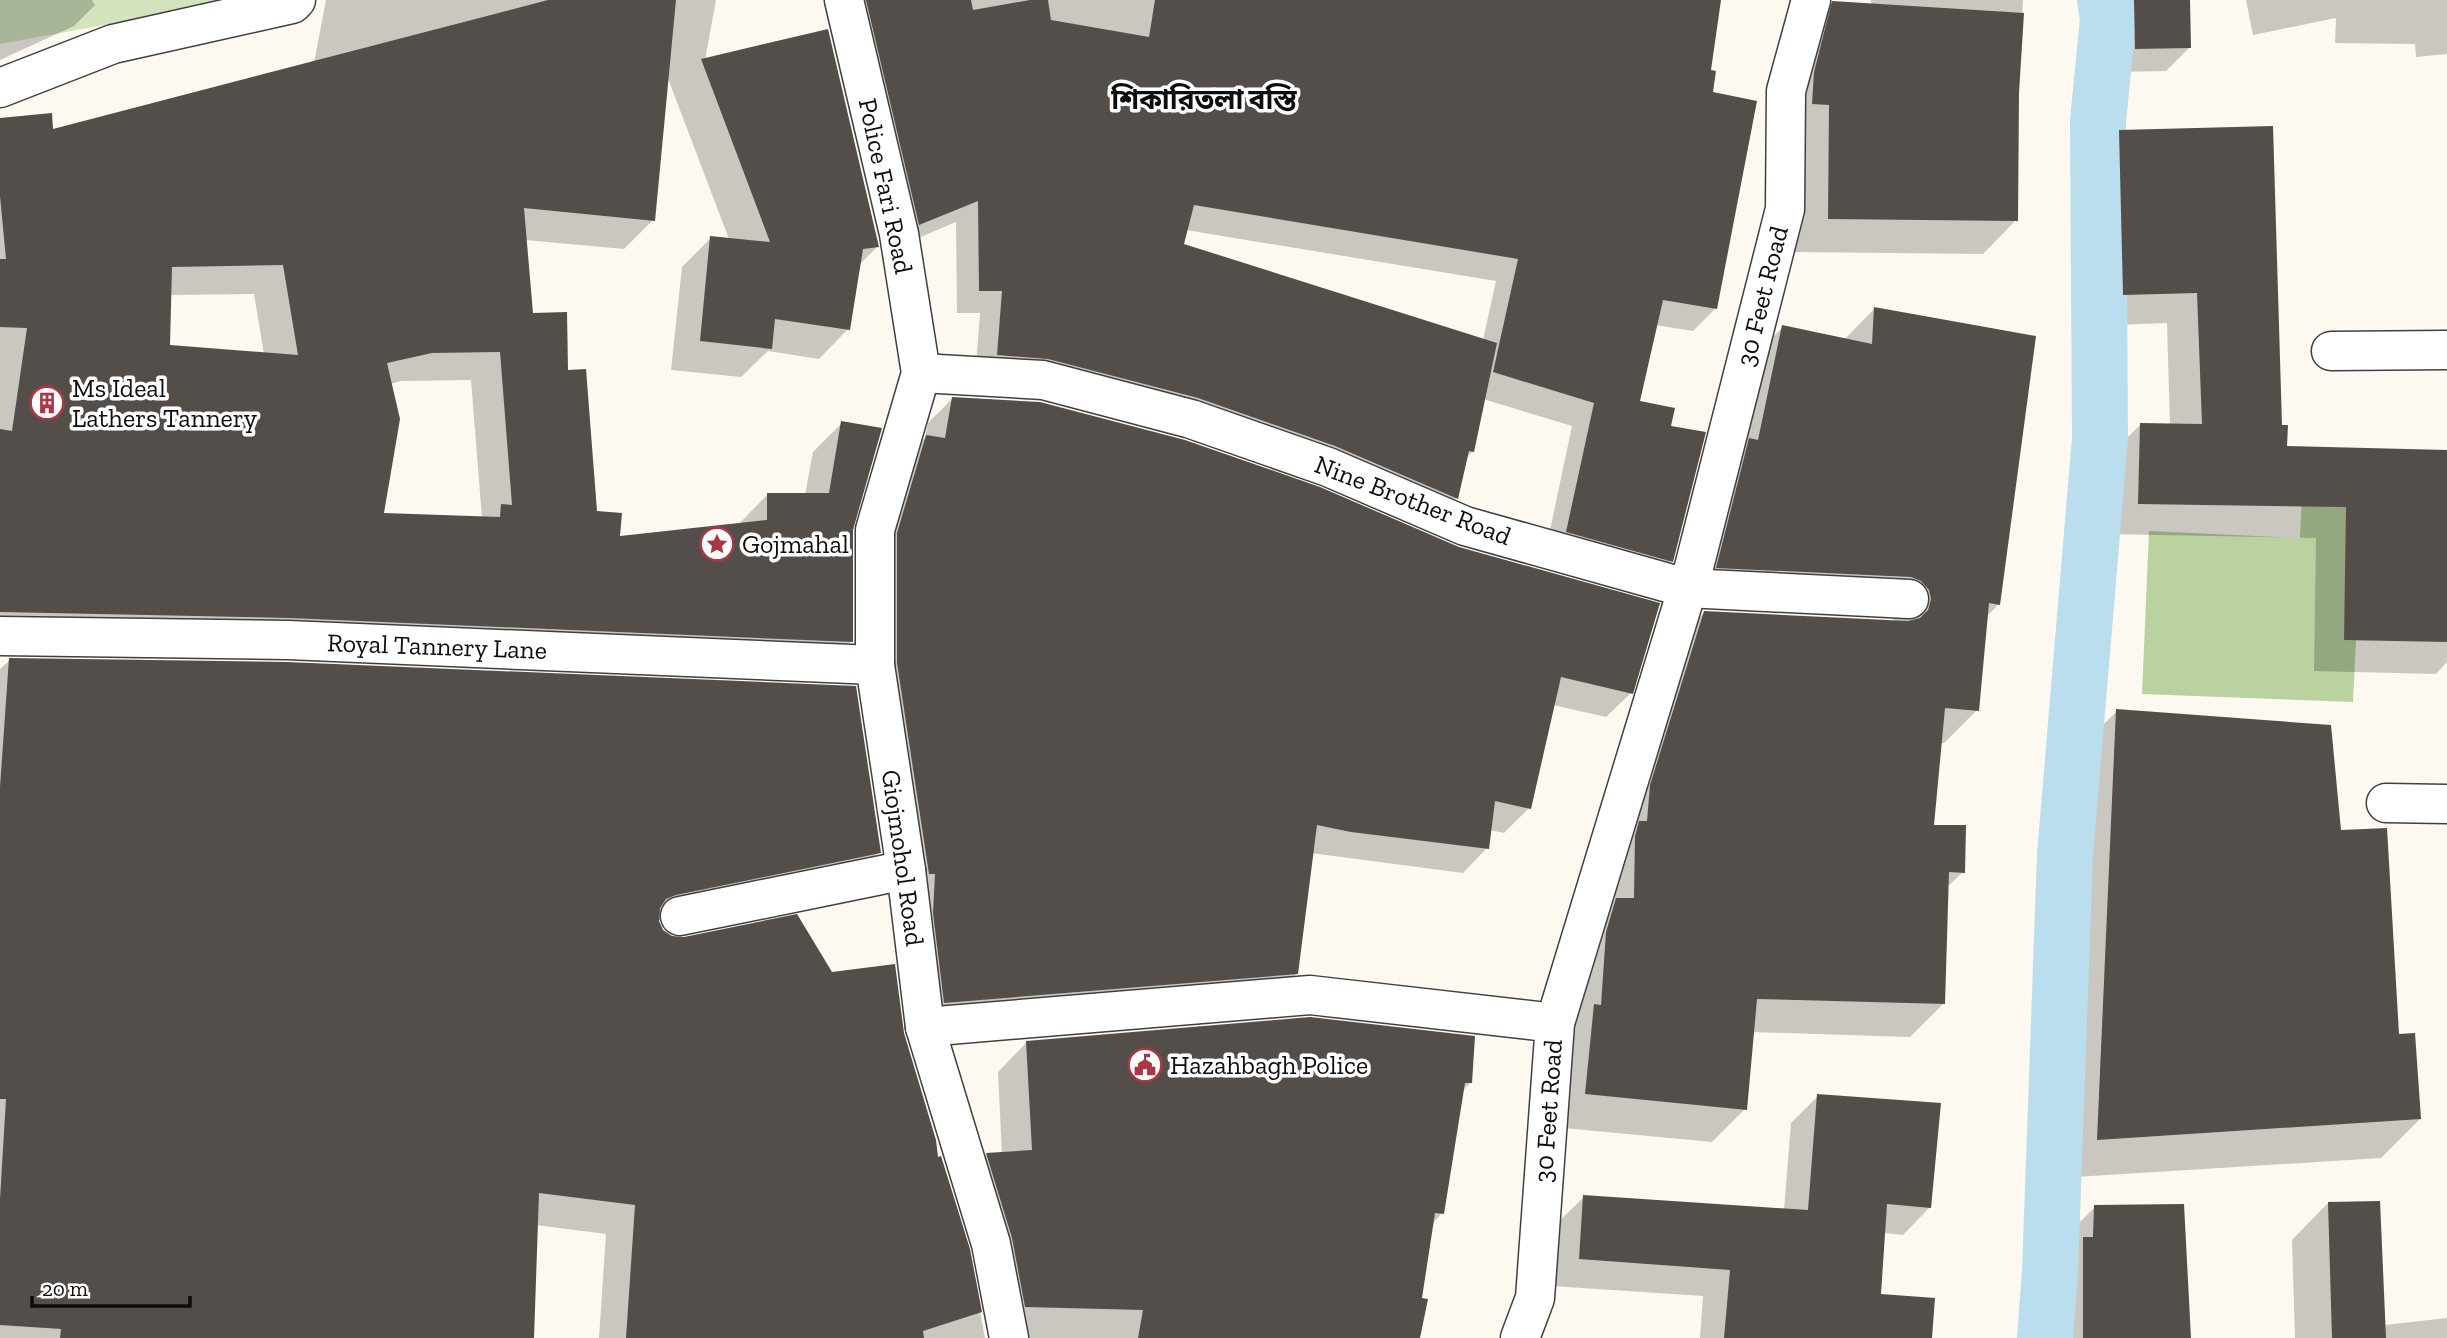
<svg xmlns="http://www.w3.org/2000/svg" width="2447" height="1338" font-family="'Zilla Slab','Noto Sans Bengali',serif">
<style>
.green{fill:#d3e3bd}
.forest{fill:#b9d29f}
.shadow{fill:#0003;fill-rule:evenodd}
.lines{fill:none;stroke-linecap:round;stroke-linejoin:round}
.canal{stroke:#bbdeee;stroke-width:56}
.building{fill:#544e4b;fill-rule:evenodd}
.minor-casing{stroke:#404040;stroke-width:41}
.minor{stroke:#fff;stroke-width:38}
.labels{text-anchor:middle;dominant-baseline:central;stroke-width:7;stroke-linejoin:round;paint-order:stroke}
.street-label{font-size:26px;fill:#0d0d0d;stroke:#fff}
.poi-label{font-size:26px;fill:#0d0d0d;stroke:#fff;text-anchor:start}
.neighbourhood-label{font-size:28px;font-weight:bold;fill:#0d0d0d;stroke:#fff}
</style>
<rect width="100%" height="100%" fill="#fdf9f0"/>
<polygon class="green" points="0,0 241,0 0,44"/>
<polygon class="forest" points="2304,449 2365,452 2353,702 2142,694 2149,531 2300,538"/>
<g class="shadow">
<polygon points="0,0 92,0 95,5 74,26 0,60"/>
<path d="M 326,0 L 716,0 L 705,60 L 877,247 L 859,265 L 848,329 L 819,359 L 768,351 L 741,377 L 671,370 L 682,267 L 711,238 L 729,239 L 667,76 L 653,220 L 624,249 L 525,240 L 532,315 L 566,372 L 595,513 L 619,538 L 738,525 L 767,495 L 805,495 L 813,452 L 842,423 L 851,529 L 851,641 L 822,671 L 0,643 L 0,120 L 52,131 L 314,63 ZM 254,294 L 264,354 L 168,347 L 170,295 ZM 471,380 L 482,518 L 382,514 L 390,384 L 401,381 Z"/>
<path d="M 836,0 L 1720,0 L 1709,71 L 1716,308 L 1693,331 L 1655,325 L 1637,402 L 1669,428 L 1671,561 L 1648,583 L 1545,554 L 1572,426 L 1483,399 L 1473,451 L 1466,458 L 1456,498 L 1433,521 L 1312,469 L 975,378 L 980,313 L 957,313 L 956,222 L 897,247 ZM 1186,230 L 1496,281 L 1483,340 L 1182,245 Z"/>
<polygon points="1871,0 2023,0 2018,93 2016,220 1983,254 1795,252 1799,36 1833,3 1871,5"/>
<polygon points="2111,0 2188,0 2189,48 2166,71 2112,72"/>
<polygon points="2246,0 2447,0 2447,54 2416,57 2415,44 2335,43 2336,18 2253,35"/>
<polygon points="2120,132 2280,427 2285,448 2447,452 2447,662 2436,674 2314,671 2316,538 2108,534 2109,456 2141,424 2170,425 2167,323 2092,326 2088,163"/>
<polygon points="1874,309 1998,605 1986,617 1977,710 1944,743 1940,743 1932,827 1963,872 1946,888 1943,1004 1910,1037 1752,1032 1745,1109 1712,1142 1553,1127 1607,856 1671,646 1704,613 1896,622 1887,613 1684,600 1750,360 1783,327 1844,340"/>
<polygon points="953,398 1631,693 1606,717 1553,705 1529,808 1504,833 1490,830 1487,848 1463,873 1311,853 1297,973 1272,998 920,1027 873,689 901,462 925,438 928,423"/>
<polygon points="10,660 879,852 850,881 657,921 662,931 672,938 831,974 902,1034 936,1158 968,1250 985,1338 599,1338 606,1234 536,1225 532,1338 0,1338 0,669"/>
<polygon points="2117,711 2340,832 2420,1119 2381,1158 2059,1178 2078,750"/>
<polygon points="1027,1042 1471,1082 1461,1092 1442,1213 1432,1224 1420,1299 1419,1338 997,1338 958,1184 987,1155 1002,1154 998,1072"/>
<polygon points="1818,1096 1930,1207 1903,1235 1884,1233 1879,1296 1931,1338 1700,1338 1703,1296 1552,1286 1556,1224 1584,1197 1784,1210 1791,1123"/>
<polygon points="2328,1203 2384,1325 2447,1318 2447,1338 2295,1338 2292,1240"/>
<polygon points="2095,1207 2189,1338 2047,1338 2047,1275 2057,1265 2058,1244"/>
</g>
<g class="lines">
<polyline class="canal" points="2045,1338 2050,1271 2065,855 2100,438 2098,121 2108,19 2105,0"/>
</g>
<g class="building">
<path d="M 548,0 L 676,0 L 655,221 L 524,208 L 533,313 L 567,312 L 568,370 L 586,369 L 597,511 L 622,513 L 620,536 L 767,520 L 767,493 L 829,493 L 841,421 L 882,428 L 853,530 L 853,642 L 289,618 L 0,612 L 0,429 L 12,431 L 27,328 L 0,327 L 0,259 L 6,259 L 0,196 L 0,118 L 52,113 L 53,129 ZM 283,265 L 298,355 L 170,345 L 172,267 ZM 500,352 L 512,505 L 501,504 L 500,517 L 384,513 L 400,419 L 387,363 L 432,353 Z"/>
<polygon points="866,0 971,0 973,10 1030,0 1048,0 1051,20 1149,37 1155,0 1721,0 1711,70 1716,71 1713,92 1757,101 1717,309 1663,300 1640,401 1675,408 1671,426 1706,432 1673,562 1566,532 1594,403 1493,372 1518,259 1194,205 1184,244 1497,343 1474,452 1469,451 1458,499 1335,446 1198,398 1048,359 997,355 1002,291 979,291 978,201 919,225"/>
<polygon points="2134,0 2190,0 2191,48 2135,49"/>
<polygon points="1832,1 2024,13 2019,93 2018,221 1828,219 1829,105 1812,104 1814,72"/>
<polygon points="828,29 879,247 863,249 850,330 775,319 772,349 700,341 710,236 770,242 701,59"/>
<polygon points="2273,126 2282,425 2288,425 2287,446 2447,450 2447,642 2344,640 2346,507 2138,504 2140,423 2202,424 2197,293 2123,295 2119,130"/>
<polygon points="1874,307 2036,336 2000,605 1989,603 1979,711 1945,708 1934,825 1966,825 1965,873 1949,872 1945,1004 1757,999 1747,1110 1585,1094 1594,1004 1601,1005 1606,932 1616,898 1634,898 1635,836 1639,821 1647,821 1650,785 1704,611 1908,621 1920,618 1928,610 1931,599 1929,590 1921,581 1911,577 1716,568 1749,438 1758,440 1782,325 1872,344"/>
<polygon points="952,397 1040,402 1185,440 1320,487 1459,547 1660,603 1633,694 1561,677 1531,809 1495,801 1489,849 1351,832 1317,825 1298,974 944,1003 933,913 935,874 929,874 897,663 897,533 926,435 945,438"/>
<polygon points="9,658 287,662 856,686 881,853 676,895 666,899 660,908 659,921 663,930 672,936 684,937 797,914 832,972 895,964 904,1033 936,1140 938,1157 941,1156 970,1249 982,1312 923,1331 924,1338 626,1338 635,1205 539,1193 534,1338 60,1338 61,1329 0,1325 0,1199 6,1099 0,1099 0,787"/>
<polygon points="2116,709 2331,725 2341,830 2387,828 2399,1034 2415,1033 2421,1119 2097,1140"/>
<polygon points="1310,1017 1475,1036 1472,1083 1465,1083 1444,1214 1435,1213 1422,1298 1428,1299 1420,1338 1138,1338 1143,1310 1025,1307 1012,1238 986,1153 1032,1150 1026,1041"/>
<polygon points="1817,1094 1941,1103 1931,1208 1887,1204 1881,1294 1935,1298 1932,1338 1724,1338 1730,1270 1579,1259 1583,1195 1808,1210"/>
<polygon points="2380,1201 2386,1338 2332,1338 2328,1202"/>
<polygon points="2184,1204 2191,1338 2083,1338 2083,1237 2093,1237 2094,1205"/>
</g>
<g class="lines">
<defs>
<g id="minor">
<polyline points="844,0 899,234 921,373 875,530 875,665 906,870 925,1027 991,1244 1009,1338"/>
<polyline points="0,88 113,44 292,4 296,0"/>
<polyline points="2331,351 2447,350"/>
<polyline points="921,373 1043,380 1191,419 1328,467 1465,526 1686,588 1909,599"/>
<polyline points="0,636 288,640 875,665"/>
<polyline points="2386,803 2447,804"/>
<polyline points="680,916 906,870"/>
<polyline points="925,1027 1310,995 1555,1023"/>
<polyline points="1520,1338 1535,1298 1555,1023 1694,567 1785,209 1786,91 1811,0"/>
</g>
</defs>
<use href="#minor" class="minor-casing"/>
<use href="#minor" class="minor"/>
</g>
<defs>
<symbol id="building-ring" viewBox="-11 -11 22 22"><circle r="9.5" fill="#fff" stroke="#ab3744" stroke-width="1.5"/><path d="M-4-6H4V6H1V3H-1V6H-4ZM-2.5-4.3h1.7v1.8h-1.7ZM.8-4.3h1.7v1.8H.8ZM-2.5-1h1.7V.8h-1.7ZM.8-1h1.7V.8H.8Z" fill="#ab3744"/></symbol>
<symbol id="sight-ring" viewBox="-11 -11 22 22"><circle r="9.5" fill="#fff" stroke="#ab3744" stroke-width="1.5"/><path d="M0-6L1.8-2.2L6-1.7L2.9 1.2L3.7 5.4L0 3.3L-3.7 5.4L-2.9 1.2L-6-1.7L-1.8-2.2Z" fill="#ab3744"/></symbol>
<symbol id="civic-ring" viewBox="-11 -11 22 22"><circle r="9.5" fill="#fff" stroke="#ab3744" stroke-width="1.5"/><path d="M-.6-6.5H3V-4.5H.6V-3L4-1V1h2V6H-6V1h2V-1L-.6-3ZM-1.2 2.5V6h2.4V2.5Z" fill="#ab3744"/></symbol>
</defs>
<g fill-rule="evenodd">
<use href="#building-ring" x="28" y="384" width="38" height="38"/>
<use href="#sight-ring" x="698" y="525" width="38" height="38"/>
<use href="#civic-ring" x="1126" y="1046" width="38" height="38"/>
</g>
<g class="labels">
<g class="street-label">
<text transform="translate(886 186) rotate(78)">Police Fari Road</text>
<text transform="translate(1762 296) rotate(-76)">30 Feet Road</text>
<text transform="translate(1413 500) rotate(21)">Nine Brother Road</text>
<text transform="translate(437 646) rotate(2)">Royal Tannery Lane</text>
<text transform="translate(903 858) rotate(82)">Giojmohol Road</text>
<text transform="translate(1548 1111) rotate(-86)">30 Feet Road</text>
</g>
<g class="poi-label">
<text x="72" y="388">Ms Ideal<tspan x="72" dy="30">Lathers Tannery</tspan></text>
<text x="742" y="544">Gojmahal</text>
<text x="1170" y="1065">Hazahbagh Police</text>
</g>
<g class="neighbourhood-label">
<text x="1204" y="99">শিকারিতলা বস্তি</text>
</g>
</g>
<path d="M32 1296v10h158v-10" fill="none" stroke="#0d0d0d" stroke-width="3.5"/>
<text x="42" y="1296" font-size="21" fill="#0d0d0d" stroke="#ffffff" stroke-width="5" paint-order="stroke">20 m</text>
</svg>
